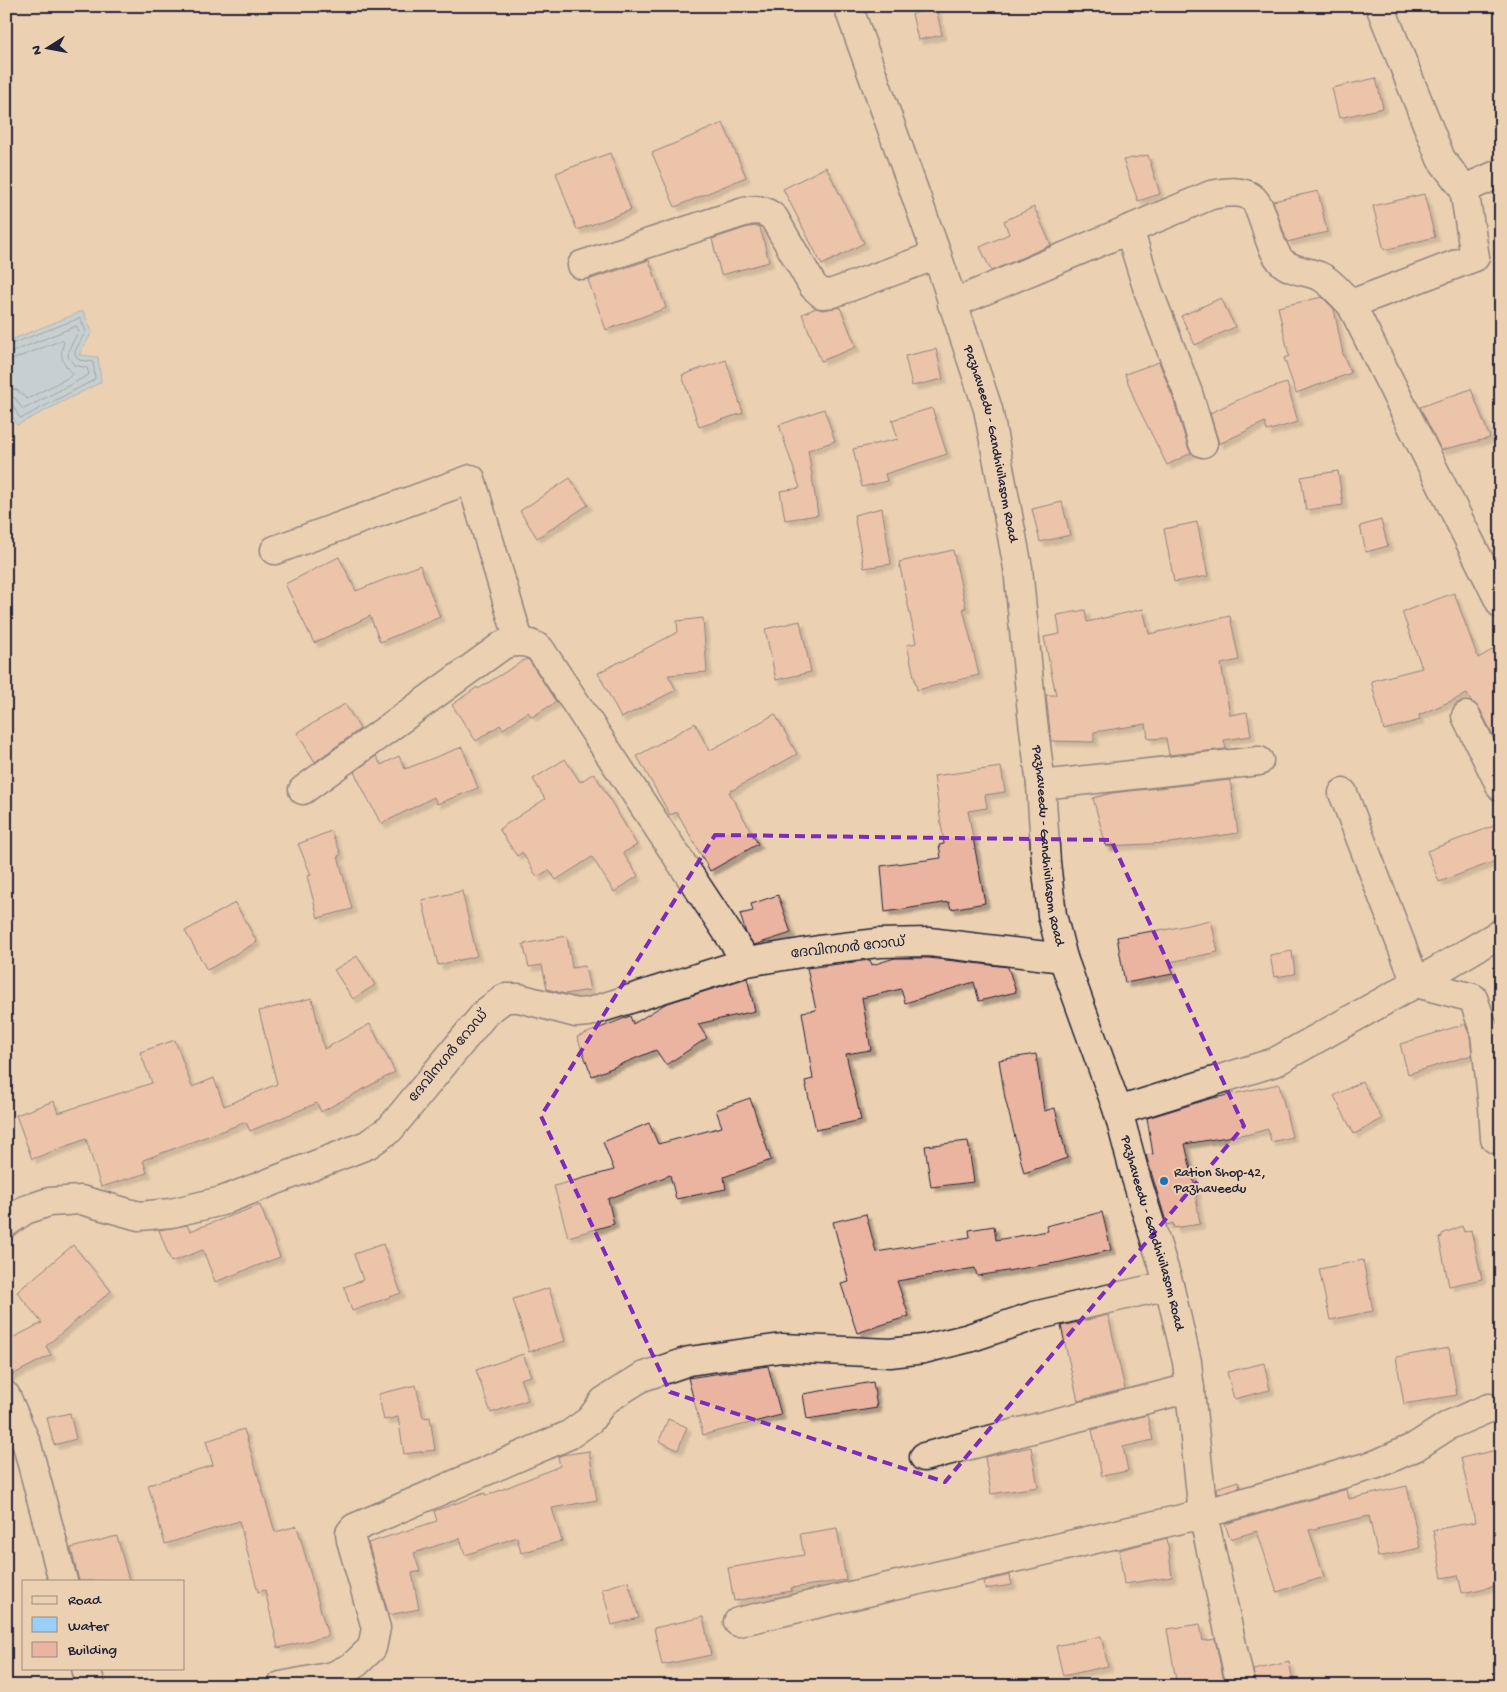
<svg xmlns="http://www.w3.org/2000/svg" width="1507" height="1692" font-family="'Gochi Hand','Noto Sans Malayalam',sans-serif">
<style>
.water{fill:#9acff8;stroke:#6a8aac}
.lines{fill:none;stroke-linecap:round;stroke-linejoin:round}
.shore{stroke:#526787;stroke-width:1}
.building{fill:#ebb4a0;stroke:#22223b;filter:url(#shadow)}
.minor-casing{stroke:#22223b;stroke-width:31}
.minor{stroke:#ebd1b2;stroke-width:28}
.marked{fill:none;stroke:#7b2cbf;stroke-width:4;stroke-dasharray:10 6;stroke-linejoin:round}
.poi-dot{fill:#1f6fb2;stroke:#ebd1b2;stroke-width:2}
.labels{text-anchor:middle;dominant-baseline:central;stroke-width:4;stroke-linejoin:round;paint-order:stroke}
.street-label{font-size:14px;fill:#22223b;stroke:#ebd1b2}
.poi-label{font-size:14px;fill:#22223b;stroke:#ebd1b2;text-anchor:start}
</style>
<defs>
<filter id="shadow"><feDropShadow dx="4.5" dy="4.5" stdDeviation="1" flood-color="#0004"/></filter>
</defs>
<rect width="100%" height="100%" fill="#ebd1b2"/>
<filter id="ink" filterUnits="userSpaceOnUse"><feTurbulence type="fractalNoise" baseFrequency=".02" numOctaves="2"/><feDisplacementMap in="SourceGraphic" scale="10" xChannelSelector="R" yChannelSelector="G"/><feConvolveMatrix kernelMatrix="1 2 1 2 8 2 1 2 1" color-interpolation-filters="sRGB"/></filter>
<g filter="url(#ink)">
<polygon class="water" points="83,311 92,332 79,355 98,357 101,382 17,425 6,402 6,342"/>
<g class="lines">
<g class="shore">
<polyline points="6,346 80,318 86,331 75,351 75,355 79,360 93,362 95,378 94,380 22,418 19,417 12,403 6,402"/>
<polyline points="6,353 12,352 76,326 79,331 69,349 68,357 74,365 87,368 89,374 87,376 24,409 22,408 15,398 6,395"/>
<path d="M 6,360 L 14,359 L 62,340 L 64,343 C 58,357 64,364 73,374 L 71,376 L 27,399 L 17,390 L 6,388"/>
</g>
</g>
<g class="building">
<polygon points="936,8 942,35 918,40 912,14"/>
<polygon points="1376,78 1383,108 1339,118 1332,88"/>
<polygon points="723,123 746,177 675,207 652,153"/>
<polygon points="610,153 631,210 577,230 556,173"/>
<polygon points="1148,155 1160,194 1138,201 1123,160"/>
<polygon points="826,167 864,243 822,265 783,189"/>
<polygon points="1318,191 1327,232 1287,242 1273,201"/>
<polygon points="1424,194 1435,237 1384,250 1373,206"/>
<polygon points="1034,207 1051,245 991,271 980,247 1009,234 1004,221"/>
<polygon points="758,226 760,227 769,262 721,275 712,239 748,227"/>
<polygon points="649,260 666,308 606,330 588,280"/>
<polygon points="1322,297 1334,309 1343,354 1351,373 1296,393 1284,358 1289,356 1278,307"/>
<polygon points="1221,298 1235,327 1195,345 1181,316"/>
<polygon points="840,307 856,347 821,361 802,314 816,308 823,310"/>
<polygon points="936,349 943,379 912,386 905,356"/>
<polygon points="726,360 743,413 699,427 682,375"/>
<polygon points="1159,362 1173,398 1188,447 1191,453 1167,465 1135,401 1125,374"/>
<polygon points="1287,383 1298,422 1267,431 1265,422 1219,444 1210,413 1251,394"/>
<polygon points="1471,389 1490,438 1441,450 1420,407"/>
<polygon points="932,408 947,454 885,474 887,481 862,487 853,449 898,439 892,420"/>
<polygon points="824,409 835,441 808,450 818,515 785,520 780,491 800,488 779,425"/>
<polygon points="1338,471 1343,505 1306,510 1301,477"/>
<polygon points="570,478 588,505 537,538 520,511"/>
<polygon points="1062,502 1070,535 1040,542 1032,509"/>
<polygon points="882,508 891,564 864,568 854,515"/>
<polygon points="1381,520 1388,546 1366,552 1360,526"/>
<polygon points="1197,522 1208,576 1174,582 1164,529"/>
<polygon points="953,550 966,608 963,608 979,675 917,690 907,645 916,643 899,562"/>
<polygon points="339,557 356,591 420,565 440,617 380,642 370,616 314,643 285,584"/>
<polygon points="1454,593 1478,658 1501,645 1501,751 1480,709 1471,702 1467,694 1419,715 1420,720 1384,730 1371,681 1422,668 1402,612"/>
<polygon points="1143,609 1149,634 1230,616 1239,660 1221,664 1230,715 1247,712 1251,736 1224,740 1226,749 1169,755 1166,738 1148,739 1146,724 1094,732 1094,742 1051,741 1046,695 1056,695 1044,637 1060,634 1057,615 1085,610 1087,622"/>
<polygon points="703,618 707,672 668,675 676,690 621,718 598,673 678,632 677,621"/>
<polygon points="800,621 811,672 776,680 765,629"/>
<polygon points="526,659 529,660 556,702 532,717 528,712 503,729 500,725 476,741 452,705 477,687 478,689"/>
<polygon points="345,704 360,729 315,762 297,733"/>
<polygon points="775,714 797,754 729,792 758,844 710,871 677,812 670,815 637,756 695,723 709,751"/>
<polygon points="462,747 478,788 437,804 434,797 381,824 354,772 376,756 381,765 399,756 405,769"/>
<polygon points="565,759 580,782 594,773 637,845 623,853 638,876 614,892 592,857 556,880 549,870 537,877 522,852 517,856 499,829 545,799 533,779"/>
<polygon points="1001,767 1005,792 985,795 987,808 968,811 985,903 951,909 949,902 885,912 881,866 941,858 939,845 944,844 934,776"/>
<polygon points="1230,780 1238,833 1170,843 1106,846 1093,798 1112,793"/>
<polygon points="1496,825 1501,838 1501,859 1439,882 1427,851"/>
<polygon points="331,831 341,854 338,856 352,909 318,918 307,876 311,875 298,844"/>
<polygon points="462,891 477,956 438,965 422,900"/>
<polygon points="778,895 791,933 754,945 746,933 740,914 753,911 751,904"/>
<polygon points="235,903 257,942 207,970 185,931"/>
<polygon points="1211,920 1218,952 1170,962 1173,974 1125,983 1117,937 1165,929 1165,930"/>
<polygon points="567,936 572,968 585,966 590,990 565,994 547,989 542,965 529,967 523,944"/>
<polygon points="1292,951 1295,974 1274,977 1270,955"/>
<polygon points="357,956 375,985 353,999 334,970"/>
<polygon points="895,958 928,958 1008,967 1016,992 979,1001 974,982 905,1003 901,989 862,998 871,1050 846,1054 861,1120 816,1130 805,1081 813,1079 802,1012 816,1010 807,968 870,960 872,965"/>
<polygon points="747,978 755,1011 698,1024 707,1038 666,1065 656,1050 592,1076 577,1037 630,1016 633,1024 665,1004"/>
<polygon points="312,998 324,1049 370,1024 395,1072 321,1112 317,1103 250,1131 246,1122 143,1160 147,1173 101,1187 86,1139 32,1159 16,1115 54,1101 58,1113 152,1083 140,1052 175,1040 192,1087 214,1078 224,1106 277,1084 259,1011"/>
<polygon points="1465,1024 1470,1036 1472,1055 1408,1074 1400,1044"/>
<polygon points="1036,1054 1044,1111 1055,1108 1067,1158 1024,1173 1005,1098 999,1060"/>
<polygon points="1362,1081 1382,1119 1354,1134 1334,1096"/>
<polygon points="1279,1084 1292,1137 1271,1142 1268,1129 1246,1135 1245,1134 1185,1144 1197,1196 1196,1197 1200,1224 1174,1228 1173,1223 1167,1225 1146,1155 1153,1154 1147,1118 1209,1099"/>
<polygon points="750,1098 771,1160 724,1177 726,1189 676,1199 670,1175 608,1199 614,1224 568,1237 554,1186 614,1170 603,1142 649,1123 658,1144 722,1127 716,1110"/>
<polygon points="968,1141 974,1182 931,1187 925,1146"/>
<polygon points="260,1205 280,1257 215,1282 203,1250 171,1262 159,1230 187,1225 190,1231"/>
<polygon points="1102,1212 1111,1250 1061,1262 977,1276 975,1268 897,1281 909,1316 857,1333 841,1284 849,1282 833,1222 866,1214 876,1252 970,1237 969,1230 994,1226 996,1240 1048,1231 1046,1226"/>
<polygon points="1462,1226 1464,1232 1471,1230 1482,1279 1449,1286 1439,1238 1442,1237 1442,1234"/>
<polygon points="383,1244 401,1293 352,1311 344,1287 363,1280 354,1254"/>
<polygon points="73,1245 111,1291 46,1346 51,1355 6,1378 6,1341 42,1323 17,1292"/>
<polygon points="1363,1260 1373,1311 1330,1320 1319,1269"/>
<polygon points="549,1288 565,1341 529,1352 513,1299"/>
<polygon points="1108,1315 1125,1389 1078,1401 1061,1326"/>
<polygon points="1449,1348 1457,1395 1404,1404 1396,1357"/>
<polygon points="523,1354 531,1376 520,1379 528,1400 491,1413 476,1370"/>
<polygon points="1264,1363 1270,1390 1234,1399 1227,1372"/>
<polygon points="768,1366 781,1415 703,1435 688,1378"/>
<polygon points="873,1382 877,1408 807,1419 803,1394"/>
<polygon points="416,1385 423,1418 430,1417 435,1450 404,1454 398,1417 384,1420 378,1394"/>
<polygon points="70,1413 76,1439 54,1445 47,1418"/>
<polygon points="1147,1415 1153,1440 1123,1447 1128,1471 1102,1476 1092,1430"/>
<polygon points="668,1419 687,1427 678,1450 659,1441"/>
<polygon points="244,1429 275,1532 297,1526 328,1636 278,1648 265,1590 258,1592 239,1521 165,1544 148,1485 213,1465 206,1441"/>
<polygon points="1031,1447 1038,1487 991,1494 985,1457"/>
<polygon points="1501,1449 1501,1585 1462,1593 1458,1575 1442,1578 1433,1530 1475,1522 1461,1458"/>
<polygon points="589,1451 597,1500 552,1508 562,1541 521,1553 517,1537 465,1555 460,1538 414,1553 420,1571 412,1573 419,1609 389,1615 368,1543 437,1521 434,1511 485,1493 486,1496 560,1466 558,1457 562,1455"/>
<polygon points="1238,1481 1240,1487 1217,1494 1216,1488"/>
<polygon points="1407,1486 1420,1548 1378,1557 1369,1516 1309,1530 1324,1577 1277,1592 1257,1531 1230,1539 1225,1524 1347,1489 1349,1499"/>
<polygon points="837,1528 846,1580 791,1588 792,1591 734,1601 728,1568 804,1555 800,1534"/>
<polygon points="117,1536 129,1581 79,1581 71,1548"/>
<polygon points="1167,1538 1172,1577 1124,1584 1119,1550"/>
<polygon points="1010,1575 1012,1585 985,1589 984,1581"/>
<polygon points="628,1581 639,1618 612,1625 602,1589"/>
<polygon points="703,1617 711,1655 662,1665 654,1628"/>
<polygon points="1200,1624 1203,1641 1215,1639 1225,1686 1177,1686 1167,1629"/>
<polygon points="1101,1636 1108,1666 1063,1676 1056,1646"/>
<polygon points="1289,1662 1294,1686 1256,1686 1253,1670"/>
</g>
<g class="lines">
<defs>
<g id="minor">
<path id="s1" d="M 848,6 L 937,255 L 988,409 L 1018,568 L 1032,713 L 1041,785 L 1046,862 L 1052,915 L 1063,958 L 1118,1111 L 1136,1178 L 1169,1285 L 1187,1362 L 1203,1514 L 1241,1686"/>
<polyline points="1380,6 1441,159 1464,189 1475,257 1351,304 1501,604"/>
<polyline points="1464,189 1501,173"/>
<polyline points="1129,229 1148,290 1188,393 1203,443"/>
<path d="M 582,265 L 744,212 C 757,209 764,209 774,218 L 813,286 L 822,294 L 833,293 L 937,255"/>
<path d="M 952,304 L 1211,195 C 1261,185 1257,203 1271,243 C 1274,250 1277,258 1283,263 C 1293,271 1307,271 1319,276 C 1331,281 1341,295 1351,304"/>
<polyline points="275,550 471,479 519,641"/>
<polyline points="1466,716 1501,787"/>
<polyline points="1041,785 1259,761"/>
<path d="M 303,790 L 503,645 C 517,641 527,640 540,649 L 747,962"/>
<polyline points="1343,793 1416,983 1473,998 1485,1033 1493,1107 1495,1139"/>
<polyline points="1118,1111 1275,1062 1416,983 1501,933"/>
<polyline points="6,1223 25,1210 49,1202 81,1200 139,1216 171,1213 222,1201 367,1145 390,1129 486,1012 505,998 519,998 576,1013 589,1012 747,962 819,950 878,943 929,942 1063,958"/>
<polyline points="6,1396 27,1445 63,1581"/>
<polyline points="924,1457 1190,1388"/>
<polyline points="738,1622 1203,1514 1377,1464 1415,1447 1449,1425 1489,1408"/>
<polyline points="86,1668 91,1686"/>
<polyline points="281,1686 333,1676 353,1666 372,1648 376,1628 351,1540 350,1533 354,1528 569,1435 590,1420 604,1401 642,1377 689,1361 782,1348 890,1353 924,1349 969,1338 1034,1316 1169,1285"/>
</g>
</defs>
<use href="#minor" class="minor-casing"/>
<use href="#minor" class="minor"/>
</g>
</g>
<path d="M0 0H1507V1692H0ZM 715,835 L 1111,840 L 1244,1126 L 945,1482 L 670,1392 L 541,1116 Z" fill="#ebd1b2" fill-opacity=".55" fill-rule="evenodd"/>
<path class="marked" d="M 715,835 L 1111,840 L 1244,1126 L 945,1482 L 670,1392 L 541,1116 Z"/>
<circle class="poi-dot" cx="1164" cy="1181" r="5"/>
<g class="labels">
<g class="street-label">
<text stroke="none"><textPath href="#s1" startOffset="461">Pazhaveedu - Gandhivilasom Road</textPath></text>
<text stroke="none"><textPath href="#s1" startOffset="868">Pazhaveedu - Gandhivilasom Road</textPath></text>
<text transform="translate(848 949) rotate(-6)">ദേവിനഗർ റോഡ്</text>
<text transform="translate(449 1057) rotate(-50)">ദേവിനഗർ റോഡ്</text>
<text stroke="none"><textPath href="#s1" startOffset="1271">Pazhaveedu - Gandhivilasom Road</textPath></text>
</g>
<g class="poi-label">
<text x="1174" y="1173">Ration Shop-42,<tspan x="1174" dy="16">Pazhaveedu</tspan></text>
</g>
</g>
<rect width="1507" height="1692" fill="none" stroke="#ebd1b2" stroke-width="25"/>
<rect x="12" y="12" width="1482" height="1667" fill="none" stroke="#22223b" stroke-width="2" filter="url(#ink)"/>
<rect x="22" y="1580" width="162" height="90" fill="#ebd1b2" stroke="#9b8b82"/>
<rect x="32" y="1596" width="25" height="8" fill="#ebd1b2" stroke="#9b8b82"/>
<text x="68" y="1604" font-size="15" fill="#22223b">Road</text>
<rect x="32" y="1617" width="25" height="15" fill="#9acff8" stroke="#9b8b82"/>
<text x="68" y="1630" font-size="15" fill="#22223b">Water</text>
<rect x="32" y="1642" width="25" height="15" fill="#ebb4a0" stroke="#9b8b82"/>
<text x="68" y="1654" font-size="15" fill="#22223b">Building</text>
<g transform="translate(48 48) rotate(259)" stroke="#ebd1b2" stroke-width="4" paint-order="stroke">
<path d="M0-4L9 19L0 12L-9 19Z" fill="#22223b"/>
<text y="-8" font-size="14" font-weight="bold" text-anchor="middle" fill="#22223b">N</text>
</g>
</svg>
